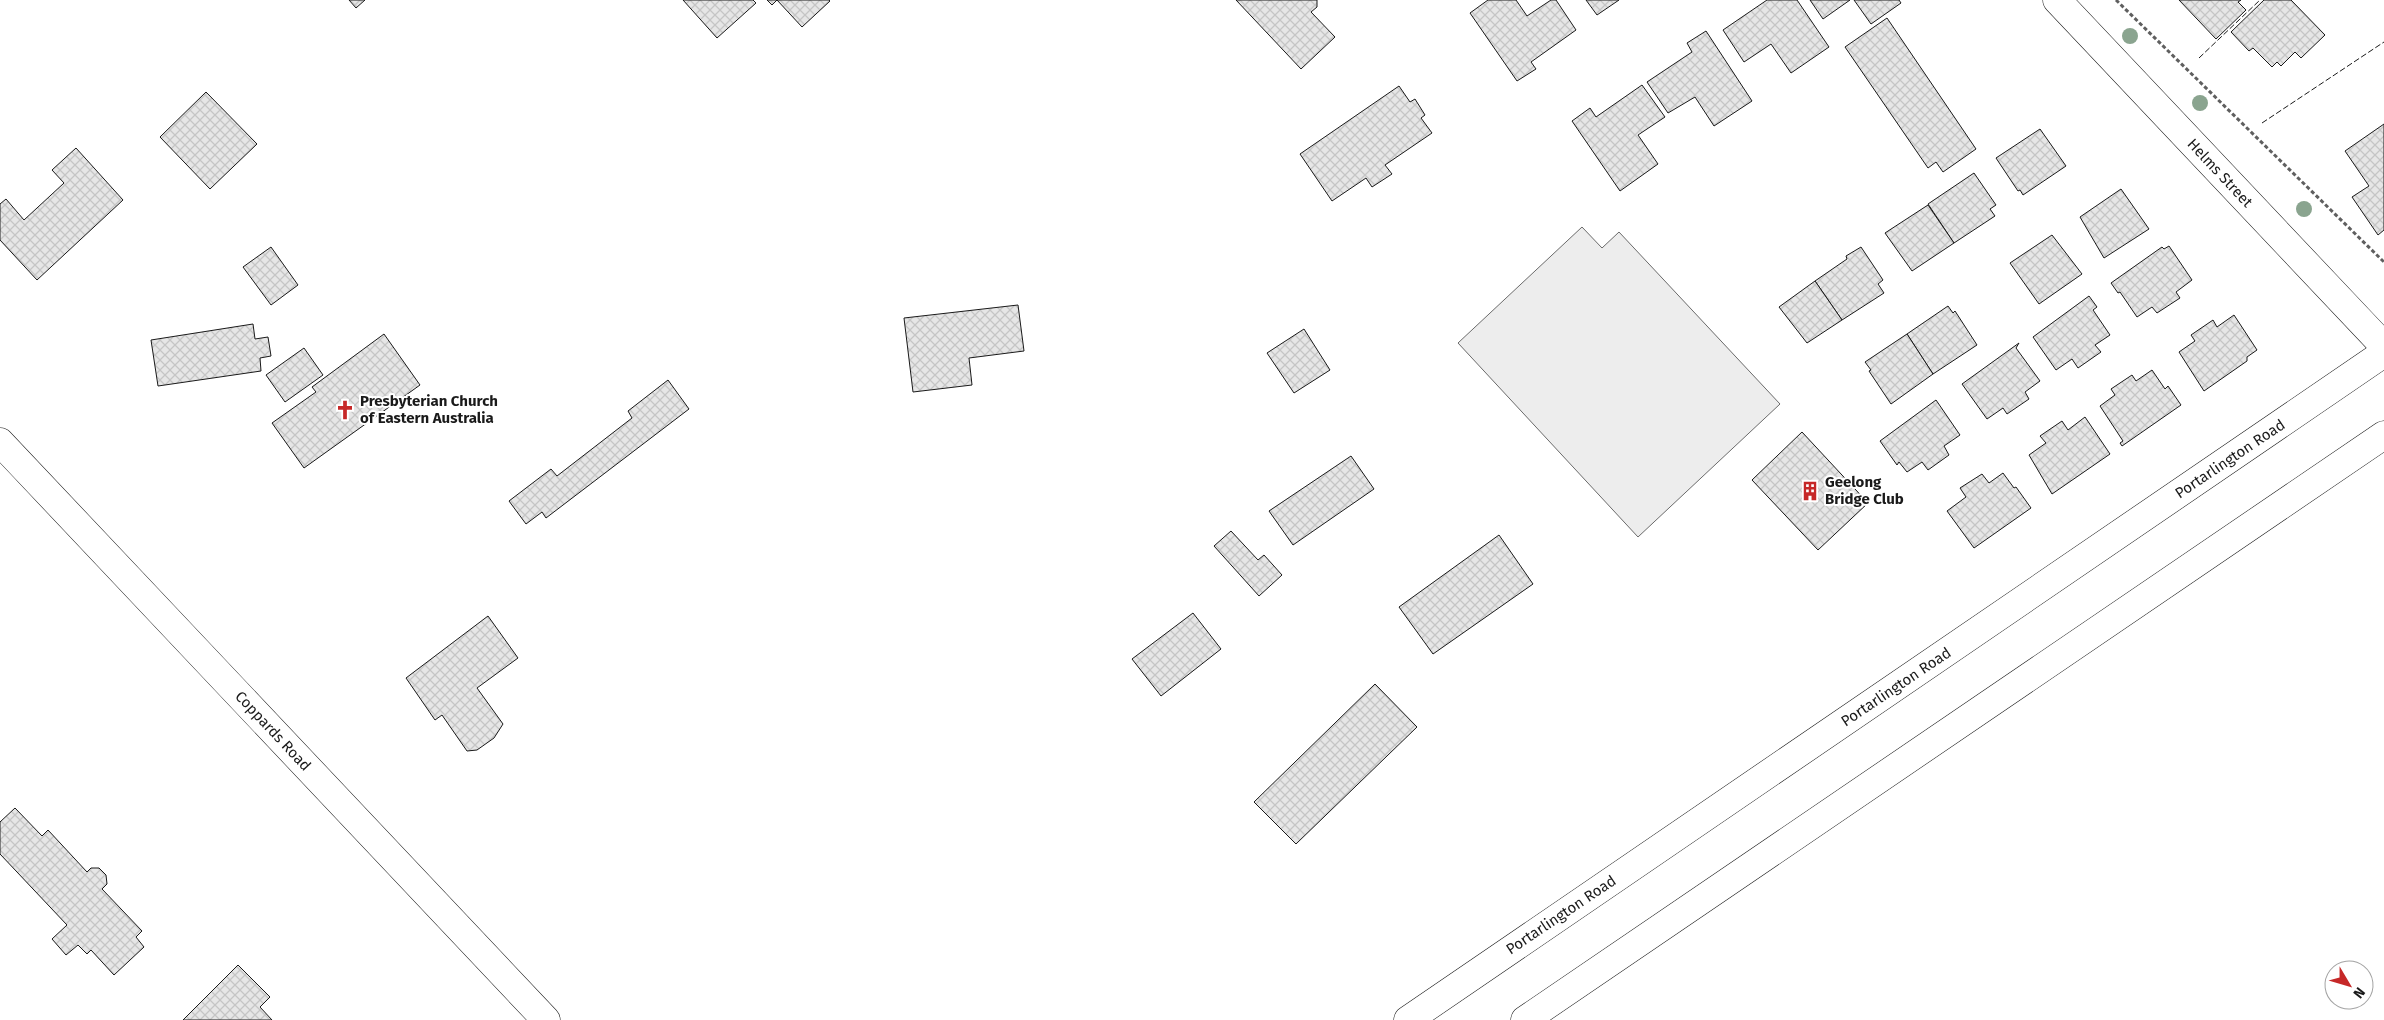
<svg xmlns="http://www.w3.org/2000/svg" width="2384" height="1020" font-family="'Fira Sans',sans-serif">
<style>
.built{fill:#ededed;stroke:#6a6a6a}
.building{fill:url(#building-cross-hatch);stroke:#1a1a1a}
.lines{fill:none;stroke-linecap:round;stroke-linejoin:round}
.tertiary-casing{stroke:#1a1a1a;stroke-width:29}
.secondary-casing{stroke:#1a1a1a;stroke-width:29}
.path{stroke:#5f5f5f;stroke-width:3;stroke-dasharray:4 2.5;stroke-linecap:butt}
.tertiary{stroke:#fff;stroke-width:28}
.secondary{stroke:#fff;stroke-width:28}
.fence{stroke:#1a1a1a;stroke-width:1;stroke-dasharray:6 2.5;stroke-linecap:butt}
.tree{fill:#8aa48f}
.labels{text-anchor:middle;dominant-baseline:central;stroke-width:4;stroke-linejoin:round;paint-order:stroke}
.street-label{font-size:15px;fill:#1a1a1a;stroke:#fff}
.poi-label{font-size:15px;font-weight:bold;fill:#1a1a1a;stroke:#fff;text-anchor:start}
</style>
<defs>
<pattern id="building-cross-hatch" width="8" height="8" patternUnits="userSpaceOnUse" patternTransform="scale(1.25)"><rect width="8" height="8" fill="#e6e6e6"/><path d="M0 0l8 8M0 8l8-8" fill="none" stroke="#c5c5c5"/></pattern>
</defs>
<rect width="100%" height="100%" fill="#fff"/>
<polygon class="built" points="1582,227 1602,248 1619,232 1780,404 1638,537 1458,343"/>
<g class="building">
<polygon points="349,0 365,0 356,8"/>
<polygon points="683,0 753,0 756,3 717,38"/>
<polygon points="767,0 829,0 830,1 802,27 777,0 772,5"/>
<polygon points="1236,0 1317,0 1317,7 1311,12 1335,37 1301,69"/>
<polygon points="1488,0 1516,0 1527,16 1551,0 1556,0 1576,30 1531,62 1536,69 1517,81 1470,13"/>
<polygon points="1586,0 1619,0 1597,15"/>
<polygon points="1767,0 1797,0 1829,47 1791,73 1771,44 1744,62 1723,30"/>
<polygon points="1810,0 1850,0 1823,19"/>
<polygon points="1854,0 1899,0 1901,3 1871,24"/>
<polygon points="2179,0 2241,0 2238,2 2246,10 2216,39"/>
<polygon points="2264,0 2291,0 2325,35 2301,58 2295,52 2281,66 2277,62 2272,67 2253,48 2249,51 2231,32"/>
<polygon points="1887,18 1976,149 1943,172 1936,162 1928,168 1845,47"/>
<polygon points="1706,31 1752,101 1714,126 1695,97 1668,113 1647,82 1692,52 1687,43"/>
<polygon points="1642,85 1665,117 1638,135 1658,164 1620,191 1572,121 1590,108 1596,117"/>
<polygon points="1399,86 1410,102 1415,99 1425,115 1421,118 1432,133 1385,165 1392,174 1372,187 1366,178 1332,201 1300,154"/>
<polygon points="206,92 257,144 210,189 160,137"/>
<polygon points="2384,124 2384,230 2378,235 2352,197 2369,186 2345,151"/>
<polygon points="2040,129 2066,166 2023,195 2020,190 2018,191 1996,158"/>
<polygon points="76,148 123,200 37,280 0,240 0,204 6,199 24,220 64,183 52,170"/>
<polygon points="1974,173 1996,205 1990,209 1995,216 1954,243 1928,204"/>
<polygon points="2121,189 2149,229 2104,258 2080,217"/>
<polygon points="1928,205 1954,243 1912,271 1885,233"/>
<polygon points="2052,235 2082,274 2039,304 2010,263"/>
<polygon points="2169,246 2192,280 2176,292 2180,298 2157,313 2152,307 2137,317 2120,292 2118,293 2111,283 2162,247 2164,249"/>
<polygon points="271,247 298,285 271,305 243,267"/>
<polygon points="1861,247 1883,280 1878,284 1884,293 1842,320 1815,281 1847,259 1846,256"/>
<polygon points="1815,281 1842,320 1807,343 1779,307"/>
<polygon points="2089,296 2097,307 2093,310 2110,335 2095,345 2101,352 2078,368 2072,359 2056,370 2033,337"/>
<polygon points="1018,305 1024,351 969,358 972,385 913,392 904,318"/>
<polygon points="1948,306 1953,313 1955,311 1977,345 1933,374 1907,334"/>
<polygon points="2234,315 2257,350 2247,357 2247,361 2204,391 2179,352 2195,341 2191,335 2213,320 2217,327"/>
<polygon points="253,324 255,339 268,337 271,356 260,358 261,371 158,386 151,340"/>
<polygon points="1304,329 1330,370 1294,393 1267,353"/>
<polygon points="384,334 420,385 304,468 272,423 316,392 312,387"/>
<polygon points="1907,334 1933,374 1891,404 1869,371 1871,370 1865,362"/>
<polygon points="2019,343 2016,348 2040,381 2025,392 2029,399 2007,414 2003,408 1987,419 1962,384"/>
<polygon points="304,348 323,375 285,402 266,375"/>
<polygon points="2152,370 2165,389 2168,386 2181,405 2122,446 2120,443 2123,441 2100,406 2115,395 2111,389 2132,375 2136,381"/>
<polygon points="668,380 689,409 546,518 542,512 526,524 509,501 551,469 557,476 632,418 628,411"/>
<polygon points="1936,400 1960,435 1944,446 1949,455 1928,470 1922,462 1907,472 1899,462 1897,465 1880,441"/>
<polygon points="2085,417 2110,454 2052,494 2029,455 2046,443 2040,436 2062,421 2068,430"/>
<polygon points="1802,432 1868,503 1818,550 1752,480"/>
<polygon points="1351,456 1374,489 1293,545 1269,511"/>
<polygon points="2003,473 2014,488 2016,487 2031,508 1974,548 1947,511 1966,497 1960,488 1982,474 1989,483"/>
<polygon points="1231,531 1258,560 1264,555 1282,575 1259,596 1214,546"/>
<polygon points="1499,535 1533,584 1433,654 1399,607"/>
<polygon points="1193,613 1221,649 1161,696 1132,659"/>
<polygon points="488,616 518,658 477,688 503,724 494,738 477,750 467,751 442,715 435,720 406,678"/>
<polygon points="1375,684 1417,727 1296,844 1254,802"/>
<polygon points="15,808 42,836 48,830 87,872 91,868 99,868 106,875 107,884 102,889 142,931 136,937 144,947 114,975 91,950 87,954 78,945 66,955 52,939 67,925 0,854 0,822"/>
<polygon points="238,965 270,997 260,1007 272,1020 183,1020"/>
</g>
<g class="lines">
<defs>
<g id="tertiary">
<polyline points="2057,0 2384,346"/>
<polyline points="0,442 546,1020"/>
</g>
<g id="secondary">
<polyline points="1408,1020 2384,353"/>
<polyline points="1525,1020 2384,435"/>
</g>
</defs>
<use href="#tertiary" class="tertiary-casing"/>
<use href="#secondary" class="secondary-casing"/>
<polyline class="path" points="2116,0 2384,262"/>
<use href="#tertiary" class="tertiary"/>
<use href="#secondary" class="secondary"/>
<g class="fence">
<polyline points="2199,58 2260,0"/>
<polyline points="2262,123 2384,42"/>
</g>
</g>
<g class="tree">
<circle cx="2130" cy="36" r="8"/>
<circle cx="2200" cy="103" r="8"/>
<circle cx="2304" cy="209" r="8"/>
</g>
<defs>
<symbol id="church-bare" viewBox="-9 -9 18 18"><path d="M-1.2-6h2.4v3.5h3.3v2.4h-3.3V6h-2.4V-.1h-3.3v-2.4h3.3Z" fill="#c62828" stroke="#fff" stroke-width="2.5" paint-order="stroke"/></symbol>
<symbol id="building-bare" viewBox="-9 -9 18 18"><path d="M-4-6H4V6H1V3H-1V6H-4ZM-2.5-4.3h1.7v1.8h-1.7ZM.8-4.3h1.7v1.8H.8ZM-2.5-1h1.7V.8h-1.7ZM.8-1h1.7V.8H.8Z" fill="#c62828" stroke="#fff" stroke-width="2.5" paint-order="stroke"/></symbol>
</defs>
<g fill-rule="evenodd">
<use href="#church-bare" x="331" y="396" width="28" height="28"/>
<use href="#building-bare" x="1796" y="477" width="28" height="28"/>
</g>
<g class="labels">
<g class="street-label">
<text transform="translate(2220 173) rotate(47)">Helms Street</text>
<text transform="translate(2230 459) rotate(-34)">Portarlington Road</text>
<text transform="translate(1896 687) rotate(-34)">Portarlington Road</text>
<text transform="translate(273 731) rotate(47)">Coppards Road</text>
<text transform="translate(1561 915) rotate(-34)">Portarlington Road</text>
</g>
<g class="poi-label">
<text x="360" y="401">Presbyterian Church<tspan x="360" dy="17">of Eastern Australia</tspan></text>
<text x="1825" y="482">Geelong<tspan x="1825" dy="17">Bridge Club</tspan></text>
</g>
</g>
<g transform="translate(2349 985) rotate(128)"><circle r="24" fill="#ffffff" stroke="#a3a3a3"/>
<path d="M0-4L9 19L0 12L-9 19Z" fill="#c62828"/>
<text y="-8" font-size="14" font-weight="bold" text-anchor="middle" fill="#1a1a1a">N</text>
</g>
</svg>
